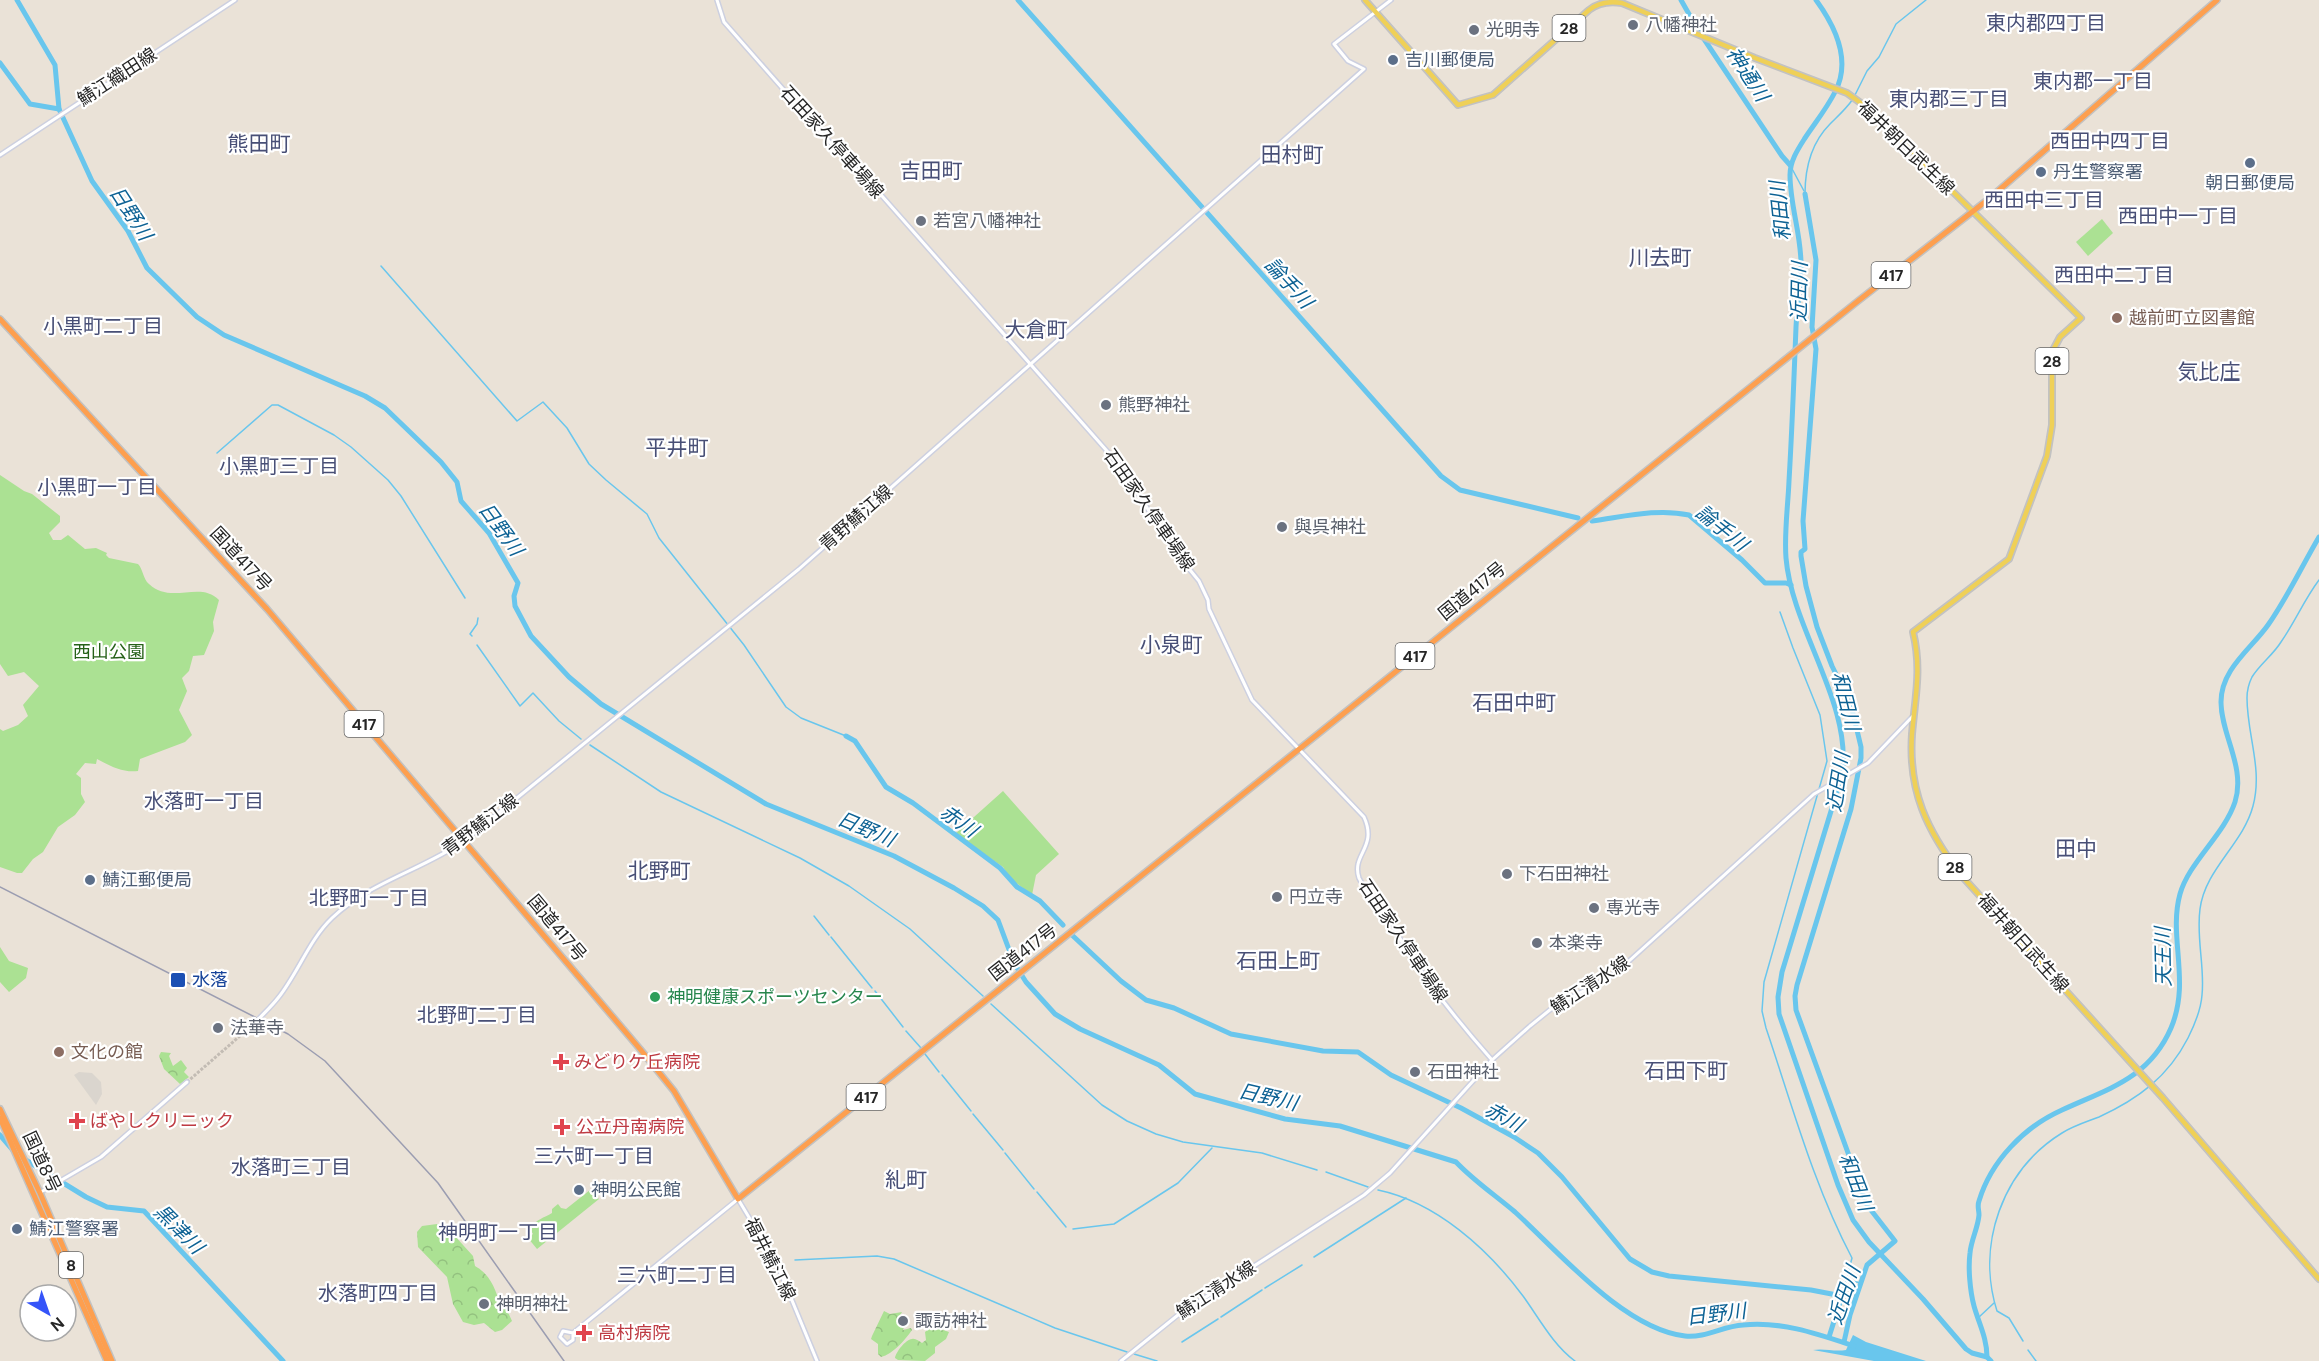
<svg xmlns="http://www.w3.org/2000/svg" width="2319" height="1361" font-family="'DM Sans','Noto Sans JP',sans-serif">
<style>
.forest{fill:url(#forest-crowns)}
.park{fill:#abe193}
.plaza{fill:#dad5ce}
.water{fill:#69c6ed}
.lines{fill:none;stroke-linecap:round;stroke-linejoin:round}
.stream{stroke:#69c6ed;stroke-width:1.5}
.river{stroke:#69c6ed;stroke-width:5}
.secondary-tunnel{stroke:#c3bcb4;stroke-width:3;stroke-dasharray:3 1.5;stroke-linecap:butt}
.secondary-casing{stroke:#cdd0e0;stroke-width:6}
.primary-casing{stroke:#c2c2c2;stroke-width:8}
.highway-casing{stroke:#c2c2c2;stroke-width:8}
.secondary{stroke:#fff;stroke-width:3}
.primary{stroke:#efd057;stroke-width:4.5}
.highway{stroke:#fd9f4f;stroke-width:5}
.tram{stroke:#9b9db1;stroke-width:1.5}
.worship-dot{fill:#6b7280;stroke:#fff;stroke-width:2}
.service-dot{fill:#5c6f8a;stroke:#fff;stroke-width:2}
.education-dot{fill:#8d6e63;stroke:#fff;stroke-width:2}
.transit-dot{fill:#1a4fb4;stroke:#fff;stroke-width:2}
.leisure-dot{fill:#2e9e5b;stroke:#fff;stroke-width:2}
.health-dot{fill:#e0444e;stroke:#fff;stroke-width:2}
.labels{text-anchor:middle;dominant-baseline:central;stroke-width:4.5;stroke-linejoin:round;paint-order:stroke}
.shield{fill:#fff;stroke:#676767;stroke-width:1.5}
.shield-label{font-size:16px;font-weight:bold;fill:#262626}
.worship-label{font-size:18px;fill:#5b616d;stroke:#fff;text-anchor:start}
.service-label{font-size:18px;fill:#4e5e75;stroke:#fff;text-anchor:start}
.street-label{font-size:18px;fill:#262626;stroke:#fff}
.education-label{font-size:18px;fill:#785e54;stroke:#fff;text-anchor:start}
.park-label{font-size:18px;fill:#266119;stroke:#fff}
.transit-label{font-size:18px;fill:#164399;stroke:#fff;text-anchor:start}
.leisure-label{font-size:18px;fill:#27864d;stroke:#fff;text-anchor:start}
.health-label{font-size:18px;fill:#be3a42;stroke:#fff;text-anchor:start}
.neighbourhood-label{font-size:20px;fill:#484f76;stroke:#fff}
.water-label{font-size:20px;font-style:italic;fill:#0d6294;stroke:#fff}
.quarter-label{font-size:21px;fill:#484f76;stroke:#fff}
</style>
<defs>
<pattern id="forest-crowns" width="20" height="18" patternUnits="userSpaceOnUse" patternTransform="scale(1.5)"><rect width="20" height="18" fill="#abe193"/><path d="M2 6a3 3 0 1 1 6 0M12 15a3 3 0 1 1 6 0" fill="none" stroke="#93c17f"/></pattern>
</defs>
<rect width="100%" height="100%" fill="#eae2d7"/>
<g class="forest">
<polygon points="161,1052 171,1053 169,1056 173,1066 181,1060 187,1068 184,1072 189,1077 180,1084 164,1069 159,1056"/>
<path d="M 437,1224 L 446,1227 L 447,1232 L 454,1235 L 473,1256 L 475,1266 C 491,1275 495,1289 501,1306 L 506,1308 L 512,1321 L 502,1330 L 495,1332 L 484,1323 L 474,1325 L 463,1322 L 453,1304 L 447,1277 L 418,1247 L 417,1232 L 422,1226 Z"/>
<path d="M 884,1311 L 890,1314 L 902,1312 L 898,1319 L 900,1324 L 905,1323 L 903,1330 L 911,1328 L 912,1330 C 905,1340 893,1354 881,1357 L 878,1354 L 878,1344 L 871,1339 L 872,1336 Z"/>
<path d="M 932,1326 L 949,1332 L 946,1339 L 935,1347 L 935,1353 L 925,1361 L 898,1360 L 895,1358 C 896,1352 905,1340 912,1339 C 915,1338 919,1341 922,1343 L 926,1340 L 925,1332 Z"/>
</g>
<g class="park">
<polygon points="2102,219 2113,233 2088,256 2076,242"/>
<path d="M 0,475 L 24,491 L 32,494 L 60,516 L 60,522 L 49,533 L 53,540 L 61,540 L 68,535 L 85,549 L 96,548 L 107,553 L 106,555 L 109,558 L 138,564 C 143,569 143,579 149,584 C 171,605 200,580 219,600 L 213,622 L 214,631 L 204,655 L 193,656 L 189,671 L 182,678 L 187,691 L 179,710 L 192,735 L 185,742 L 140,759 L 138,771 C 123,773 110,766 97,759 L 96,764 L 85,763 L 76,774 L 81,778 L 81,794 L 85,802 L 75,815 L 58,827 L 43,852 L 33,859 L 22,873 L 17,873 L 0,867 L 0,729 L 3,731 L 18,725 L 28,716 L 23,705 L 39,686 L 24,672 L 8,676 L 0,664 Z"/>
<polygon points="1003,791 1059,854 1036,875 1032,895 1011,879 1003,867 955,834"/>
<polygon points="0,947 9,961 28,968 26,978 9,992 0,982"/>
<path d="M 590,1190 L 599,1199 L 537,1249 L 528,1238 L 533,1234 L 530,1229 C 536,1219 544,1218 552,1213 L 552,1209 L 558,1204 L 561,1208 L 566,1209 Z"/>
</g>
<polygon class="plaza" points="79,1072 92,1073 101,1082 102,1094 96,1105 74,1075"/>
<path class="water" d="M 1853,1335 L 1866,1342 L 1926,1361 L 1874,1361 L 1813,1350 C 1824,1348 1834,1352 1846,1350 Z"/>
<g class="lines">
<g class="stream">
<polyline points="1855,95 1867,71 1879,57 1896,24 1926,0"/>
<polyline points="1790,165 1804,191"/>
<path d="M 1805,194 C 1805,167 1811,143 1830,124 C 1838,116 1846,109 1853,99"/>
<polyline points="381,266 517,421 543,402 567,428 589,464 606,480 647,514 659,538 744,645 786,707 801,718 846,736"/>
<polyline points="217,453 272,405 278,405 334,435 351,447 388,480 401,496 465,598"/>
<path d="M 1780,612 L 1793,648 L 1820,715 L 1827,761 L 1764,982 L 1762,1011 L 1766,1028 C 1792,1105 1814,1186 1852,1258 L 1842,1296"/>
<polyline points="472,636 470,634 477,624 478,618"/>
<polyline points="477,645 520,706 533,693 559,721 581,739"/>
<polyline points="590,745 661,792 800,858 849,886 910,929 983,996"/>
<polyline points="814,916 829,935"/>
<polyline points="831,937 872,988"/>
<polyline points="875,991 903,1027"/>
<polyline points="991,1004 1102,1105 1127,1121 1156,1134 1183,1142 1262,1153 1317,1170"/>
<polyline points="906,1031 921,1048"/>
<polyline points="925,1054 939,1072"/>
<polyline points="942,1075 971,1111"/>
<polyline points="973,1114 1003,1150"/>
<polyline points="1005,1153 1034,1189"/>
<polyline points="1326,1172 1368,1187"/>
<path d="M 1378,1190 C 1436,1202 1488,1249 1523,1296 C 1539,1318 1553,1345 1575,1361"/>
<polyline points="1037,1192 1066,1227"/>
<polyline points="1073,1229 1114,1224 1178,1183 1212,1148"/>
<polyline points="1314,1257 1406,1198"/>
<polyline points="795,1260 877,1256 894,1259 1055,1328 1127,1352"/>
<polyline points="1847,1280 1861,1283"/>
<polyline points="1265,1288 1302,1265"/>
<polyline points="1221,1317 1262,1290"/>
<polyline points="1978,1318 1994,1303"/>
<path d="M 2023,1341 L 2009,1318 L 1997,1311 C 1976,1245 2002,1170 2062,1133 C 2073,1126 2086,1122 2099,1117 C 2138,1099 2168,1077 2188,1038 C 2194,1026 2201,1009 2202,995 C 2205,967 2196,938 2200,909 C 2205,869 2243,844 2253,806 C 2263,769 2247,735 2247,698 C 2247,691 2249,683 2252,677 C 2260,664 2273,655 2281,642 C 2295,622 2304,600 2319,580"/>
<polyline points="1182,1342 1218,1319"/>
<polyline points="2028,1350 2036,1361"/>
<polyline points="1134,1354 1157,1361"/>
</g>
<g class="river">
<path d="M 17,0 L 55,65 L 59,109 L 92,181 L 128,231 L 147,268 L 197,317 L 224,335 L 365,396 L 385,408 L 441,462 L 457,482 L 461,501 L 489,533 L 518,583 L 514,596 L 515,606 L 531,636 L 569,677 L 601,704 L 766,804 L 894,856 L 954,888 L 983,906 L 998,920 L 1014,963 L 1026,982 L 1055,1014 L 1080,1029 L 1159,1065 L 1195,1094 L 1285,1119 L 1340,1126 L 1456,1162 C 1474,1181 1495,1195 1515,1212 C 1559,1252 1624,1329 1685,1336 C 1706,1338 1723,1326 1743,1325 C 1782,1321 1818,1334 1854,1346"/>
<polyline points="1018,0 1441,476 1460,490 1578,518"/>
<polyline points="1681,0 1698,30 1782,156 1790,165"/>
<path d="M 1816,0 C 1835,26 1852,60 1835,92 C 1827,108 1815,123 1805,138 C 1798,149 1790,161 1790,175 C 1790,205 1801,234 1801,264 C 1801,285 1797,306 1796,327 C 1794,379 1792,430 1789,481 C 1788,506 1784,533 1786,558 C 1792,630 1853,704 1842,775 L 1782,972 L 1778,997 L 1779,1014 L 1838,1185 L 1853,1220 L 1869,1242 L 1923,1299 L 1966,1349 L 1972,1353 L 1987,1357"/>
<polyline points="0,63 30,104 59,109"/>
<polyline points="1805,194 1816,260 1812,327 1816,349 1803,521 1805,549 1801,552 1801,556 1806,586 1817,627 1832,666 1851,705 1861,747 1861,758 1851,809 1797,985 1795,996 1796,1010 1867,1205 1895,1241 1867,1265 1850,1315 1844,1342"/>
<path d="M 1592,521 C 1623,517 1657,508 1689,515 L 1742,560 L 1765,583 L 1786,583 L 1791,585"/>
<polyline points="846,736 855,741 886,787 913,803 1000,868 1017,887 1040,901 1063,925"/>
<polyline points="1073,936 1121,981 1146,1000 1174,1008 1231,1034 1323,1051 1358,1052 1391,1075 1461,1108 1514,1137 1538,1153 1562,1177 1630,1259 1652,1272 1669,1276 1811,1290 1842,1296 1829,1337"/>
<polyline points="0,1135 16,1154 86,1197 107,1207 144,1211 283,1361"/>
<path d="M 1991,1361 L 1987,1357 C 1987,1338 1979,1324 1974,1306 C 1970,1291 1968,1268 1970,1253 C 1971,1240 1978,1228 1979,1215 C 1979,1210 1977,1206 1979,1201 C 1991,1161 2024,1127 2062,1110 C 2107,1089 2149,1079 2171,1028 C 2191,981 2168,937 2180,894 C 2189,862 2224,835 2235,802 C 2246,767 2221,735 2221,702 C 2221,669 2251,649 2268,625 C 2287,598 2302,566 2319,537"/>
</g>
<polyline class="secondary-tunnel" points="187,1082 256,1022"/>
<defs>
<g id="secondary">
<path d="M 717,0 L 724,22 L 842,156 L 867,179 L 1122,468 L 1173,549 L 1199,581 L 1208,600 L 1209,609 L 1252,700 L 1364,817 C 1378,848 1351,854 1359,878 C 1364,890 1377,900 1385,910 C 1393,923 1399,938 1407,951 C 1433,990 1461,1025 1492,1060"/>
<polyline points="0,155 235,0"/>
<path d="M 256,1022 C 263,1014 271,1007 278,998 C 298,973 309,940 332,918 C 370,882 422,870 464,841 L 799,569 L 1364,69 L 1348,61 L 1334,44 L 1391,0"/>
<polyline points="41,1192 101,1157 187,1082"/>
<polyline points="573,1333 573,1340 567,1344 560,1337 563,1331 573,1333 738,1199 777,1264 817,1361"/>
<polyline points="1121,1361 1178,1315 1364,1195 1390,1173 1492,1060 1530,1026 1556,1005 1605,980 1619,970 1814,794 1868,763 1913,716"/>
</g>
<path id="primary" d="M 1365,0 L 1458,105 L 1493,95 L 1589,10 C 1599,2 1610,1 1622,3 L 1755,58 L 1847,93 L 1869,109 L 2081,318 L 2060,337 L 2052,352 L 2052,425 L 2047,456 L 2009,559 L 1913,632 C 1922,669 1915,698 1912,734 C 1908,791 1927,831 1961,875 L 2163,1098 L 2319,1279"/>
<g id="highway">
<polyline points="0,319 267,609 640,1049 674,1091 738,1199 1858,301 1990,198 2217,0"/>
<polyline points="0,1109 40,1193 112,1361"/>
<polyline points="0,1118 107,1361"/>
</g>
</defs>
<use href="#secondary" class="secondary-casing"/>
<use href="#primary" class="primary-casing"/>
<use href="#highway" class="highway-casing"/>
<use href="#secondary" class="secondary"/>
<use href="#primary" class="primary"/>
<use href="#highway" class="highway"/>
<polyline class="tram" points="0,887 288,1034 325,1061 438,1183 564,1361"/>
</g>
<g class="worship-dot">
<circle cx="1633" cy="25" r="6"/>
<circle cx="1474" cy="30" r="6"/>
<circle cx="921" cy="221" r="6"/>
<circle cx="1106" cy="405" r="6"/>
<circle cx="1282" cy="527" r="6"/>
<circle cx="1507" cy="874" r="6"/>
<circle cx="1277" cy="897" r="6"/>
<circle cx="1594" cy="908" r="6"/>
<circle cx="1537" cy="943" r="6"/>
<circle cx="218" cy="1028" r="6"/>
<circle cx="1415" cy="1072" r="6"/>
<circle cx="484" cy="1304" r="6"/>
<circle cx="903" cy="1321" r="6"/>
</g>
<g class="service-dot">
<circle cx="1393" cy="60" r="6"/>
<circle cx="2250" cy="163" r="6"/>
<circle cx="2041" cy="172" r="6"/>
<circle cx="90" cy="880" r="6"/>
<circle cx="579" cy="1190" r="6"/>
<circle cx="17" cy="1229" r="6"/>
</g>
<g class="education-dot">
<circle cx="2117" cy="318" r="6"/>
<circle cx="59" cy="1052" r="6"/>
</g>
<rect class="transit-dot" x="170" y="972" width="16" height="16" rx="3"/>
<circle class="leisure-dot" cx="655" cy="997" r="6"/>
<g class="health-dot">
<path d="M558 1053h6v6h6v6h-6v6h-6v-6h-6v-6h6z"/>
<path d="M74 1112h6v6h6v6h-6v6h-6v-6h-6v-6h6z"/>
<path d="M559 1118h6v6h6v6h-6v6h-6v-6h-6v-6h6z"/>
<path d="M581 1324h6v6h6v6h-6v6h-6v-6h-6v-6h6z"/>
</g>
<g class="labels">
<g class="shield">
<rect x="1552.5" y="15" width="33" height="26" rx="4.5"/>
<rect x="1871.5" y="262" width="39" height="26" rx="4.5"/>
<rect x="2035.5" y="348" width="33" height="26" rx="4.5"/>
<rect x="1395.5" y="643" width="39" height="26" rx="4.5"/>
<rect x="344.5" y="711" width="39" height="26" rx="4.5"/>
<rect x="1938.5" y="854" width="33" height="26" rx="4.5"/>
<rect x="846.5" y="1084" width="39" height="26" rx="4.5"/>
<rect x="59" y="1252" width="24" height="26" rx="4.5"/>
</g>
<g class="shield-label">
<text x="1569" y="28">28</text>
<text x="1891" y="275">417</text>
<text x="2052" y="361">28</text>
<text x="1415" y="656">417</text>
<text x="364" y="724">417</text>
<text x="1955" y="867">28</text>
<text x="866" y="1097">417</text>
<text x="71" y="1265">8</text>
</g>
<g class="worship-label">
<text x="1645" y="25">八幡神社</text>
<text x="1486" y="30">光明寺</text>
<text x="933" y="221">若宮八幡神社</text>
<text x="1118" y="405">熊野神社</text>
<text x="1294" y="527">與呉神社</text>
<text x="1519" y="874">下石田神社</text>
<text x="1289" y="897">円立寺</text>
<text x="1606" y="908">専光寺</text>
<text x="1549" y="943">本楽寺</text>
<text x="230" y="1028">法華寺</text>
<text x="1427" y="1072">石田神社</text>
<text x="496" y="1304">神明神社</text>
<text x="915" y="1321">諏訪神社</text>
</g>
<g class="service-label">
<text x="1405" y="60">吉川郵便局</text>
<text x="2053" y="172">丹生警察署</text>
<text x="2250" y="183" text-anchor="middle">朝日郵便局</text>
<text x="102" y="880">鯖江郵便局</text>
<text x="591" y="1190">神明公民館</text>
<text x="29" y="1229">鯖江警察署</text>
</g>
<g class="street-label">
<text transform="translate(117 77) rotate(-33)">鯖江織田線</text>
<text transform="translate(832 142) rotate(48)">石田家久停車場線</text>
<text transform="translate(1906 148) rotate(44)">福井朝日武生線</text>
<text transform="translate(1149 510) rotate(55)">石田家久停車場線</text>
<text transform="translate(856 518) rotate(-41)">青野鯖江線</text>
<text transform="translate(241 559) rotate(47)">国道417号</text>
<text transform="translate(1472 591) rotate(-39)">国道417号</text>
<text transform="translate(480 825) rotate(-37)">青野鯖江線</text>
<text transform="translate(557 928) rotate(50)">国道417号</text>
<text transform="translate(1403 941) rotate(56)">石田家久停車場線</text>
<text transform="translate(2023 943) rotate(48)">福井朝日武生線</text>
<text transform="translate(1023 952) rotate(-38)">国道417号</text>
<text transform="translate(1590 985) rotate(-33)">鯖江清水線</text>
<text transform="translate(42 1162) rotate(65)">国道8号</text>
<text transform="translate(770 1259) rotate(63)">福井鯖江線</text>
<text transform="translate(1216 1290) rotate(-33)">鯖江清水線</text>
</g>
<g class="education-label">
<text x="2129" y="318">越前町立図書館</text>
<text x="71" y="1052">文化の館</text>
</g>
<g class="park-label">
<text x="109" y="652">西山公園</text>
</g>
<g class="transit-label">
<text x="192" y="980">水落</text>
</g>
<g class="leisure-label">
<text x="667" y="997">神明健康スポーツセンター</text>
</g>
<g class="health-label">
<text x="574" y="1062">みどりケ丘病院</text>
<text x="90" y="1121">ばやしクリニック</text>
<text x="576" y="1127">公立丹南病院</text>
<text x="598" y="1333">高村病院</text>
</g>
<g class="neighbourhood-label">
<text x="2046" y="23">東内郡四丁目</text>
<text x="2093" y="81">東内郡一丁目</text>
<text x="1949" y="99">東内郡三丁目</text>
<text x="2110" y="141">西田中四丁目</text>
<text x="2044" y="200">西田中三丁目</text>
<text x="2178" y="216">西田中一丁目</text>
<text x="2114" y="275">西田中二丁目</text>
<text x="103" y="326">小黒町二丁目</text>
<text x="279" y="466">小黒町三丁目</text>
<text x="97" y="487">小黒町一丁目</text>
<text x="204" y="801">水落町一丁目</text>
<text x="369" y="898">北野町一丁目</text>
<text x="477" y="1015">北野町二丁目</text>
<text x="594" y="1156">三六町一丁目</text>
<text x="291" y="1167">水落町三丁目</text>
<text x="498" y="1232">神明町一丁目</text>
<text x="677" y="1275">三六町二丁目</text>
<text x="378" y="1293">水落町四丁目</text>
</g>
<g class="water-label">
<text transform="translate(1748 74) rotate(57)">神通川</text>
<text transform="translate(1780 211) rotate(-96)">和田川</text>
<text transform="translate(131 213) rotate(57)">日野川</text>
<text transform="translate(1289 283) rotate(48)">論手川</text>
<text transform="translate(1799 292) rotate(-89)">近田川</text>
<text transform="translate(1722 528) rotate(39)">論手川</text>
<text transform="translate(501 529) rotate(54)">日野川</text>
<text transform="translate(1846 701) rotate(76)">和田川</text>
<text transform="translate(1838 782) rotate(-81)">近田川</text>
<text transform="translate(959 821) rotate(35)">赤川</text>
<text transform="translate(866 829) rotate(23)">日野川</text>
<text transform="translate(2163 957) rotate(-91)">天王川</text>
<text transform="translate(1268 1097) rotate(13)">日野川</text>
<text transform="translate(1504 1117) rotate(29)">赤川</text>
<text transform="translate(1856 1182) rotate(69)">和田川</text>
<text transform="translate(179 1229) rotate(45)">黒津川</text>
<text transform="translate(1844 1295) rotate(-71)">近田川</text>
<text transform="translate(1716 1314) rotate(-7)">日野川</text>
</g>
<g class="quarter-label">
<text x="259" y="144">熊田町</text>
<text x="1292" y="155">田村町</text>
<text x="931" y="171">吉田町</text>
<text x="1660" y="258">川去町</text>
<text x="1036" y="330">大倉町</text>
<text x="2209" y="372">気比庄</text>
<text x="677" y="448">平井町</text>
<text x="1171" y="645">小泉町</text>
<text x="1514" y="703">石田中町</text>
<text x="2076" y="849">田中</text>
<text x="659" y="871">北野町</text>
<text x="1278" y="961">石田上町</text>
<text x="1686" y="1071">石田下町</text>
<text x="906" y="1180">糺町</text>
</g>
</g>
<g transform="translate(48 1313) rotate(140)"><circle r="28" fill="#ffffff" stroke="#a8a8a8" stroke-width="1.5"/>
<path d="M0-4.5L10 22L0 15L-10 22Z" fill="#3554f9"/>
<text y="-9" font-size="16" font-weight="bold" text-anchor="middle" fill="#262626">N</text>
</g>
</svg>
